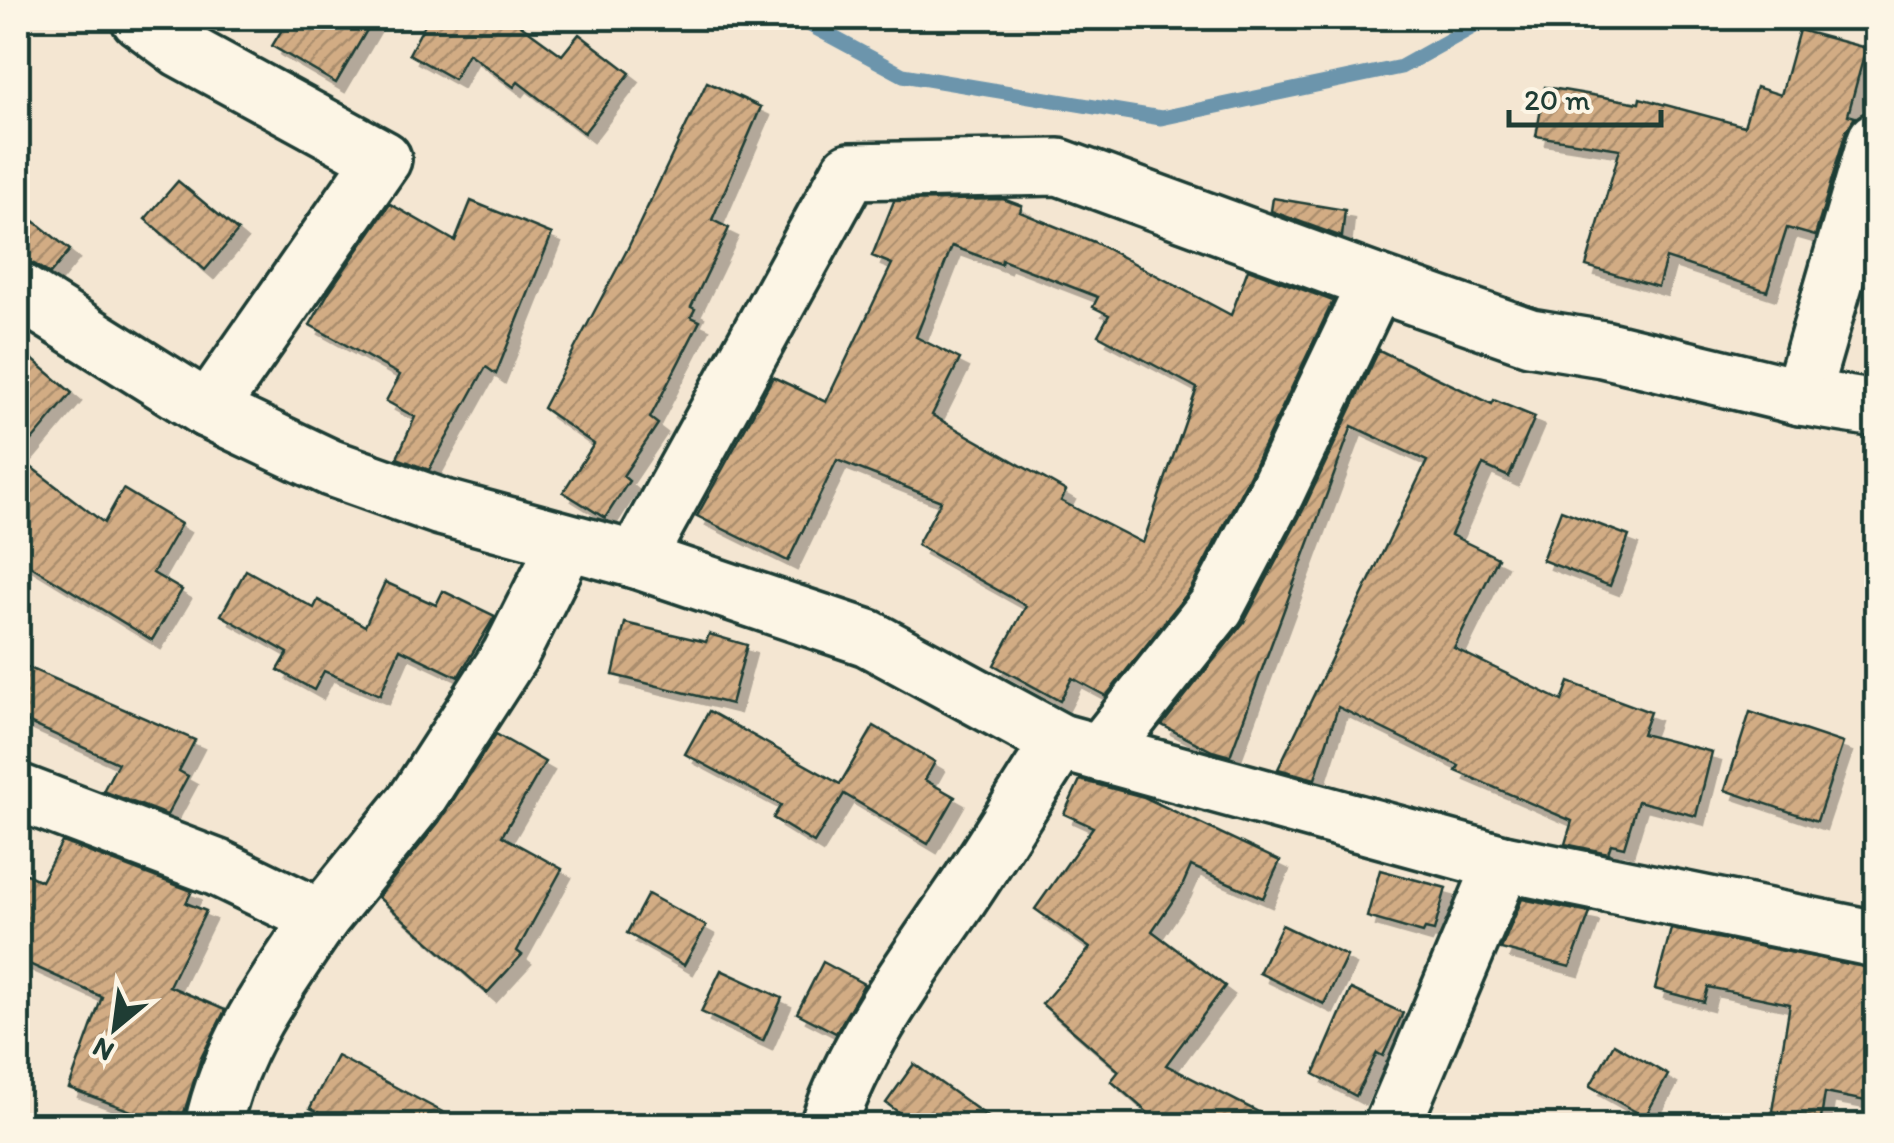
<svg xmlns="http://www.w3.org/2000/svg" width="1894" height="1143" font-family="Itim,sans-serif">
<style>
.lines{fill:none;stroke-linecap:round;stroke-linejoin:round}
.stream{stroke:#6c95ac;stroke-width:15}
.building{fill:url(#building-hatch);stroke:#1f3d34;stroke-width:2.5;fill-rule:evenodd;filter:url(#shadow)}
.minor-casing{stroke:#1f3d34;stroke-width:62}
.minor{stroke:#fcf5e5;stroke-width:55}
</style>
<defs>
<pattern id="building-hatch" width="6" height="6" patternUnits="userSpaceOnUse" patternTransform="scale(2.5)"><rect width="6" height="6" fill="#d2ac84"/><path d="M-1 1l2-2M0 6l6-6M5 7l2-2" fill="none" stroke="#aa8d6d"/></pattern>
<filter id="shadow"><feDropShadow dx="9" dy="9" stdDeviation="0" flood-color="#0004"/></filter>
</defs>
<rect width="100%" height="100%" fill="#f4e6d2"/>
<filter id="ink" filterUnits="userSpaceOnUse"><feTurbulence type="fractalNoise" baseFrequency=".01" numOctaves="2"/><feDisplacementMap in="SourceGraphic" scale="20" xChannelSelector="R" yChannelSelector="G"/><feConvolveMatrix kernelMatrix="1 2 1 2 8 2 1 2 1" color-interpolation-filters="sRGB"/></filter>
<g filter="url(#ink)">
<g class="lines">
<polyline class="stream" points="797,18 903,75 1161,118 1401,67 1489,18"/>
</g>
<g class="building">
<polygon points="289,18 374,18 336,83 272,46"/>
<polygon points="420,18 511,18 562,55 579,34 630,73 584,133 518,82 514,87 468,53 454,79 409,54 426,22"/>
<polygon points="1799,30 1866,48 1848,115 1855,117 1846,131 1815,236 1787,228 1767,291 1666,258 1658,287 1586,266 1620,149 1536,136 1545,87 1639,103 1640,98 1744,126 1756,87 1781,95"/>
<polygon points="707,82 761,107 712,220 729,228 691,307 695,309 691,317 700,321 650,418 658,424 623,476 629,481 605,518 563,492 594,444 543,408 627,250"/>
<polygon points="178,181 238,231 205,270 145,219"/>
<polygon points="1273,198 1345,210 1342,237 1271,211"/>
<path d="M 1003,199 L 1022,206 L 1020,212 L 1094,242 L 1231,315 L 1248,269 L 1333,301 L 1248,479 L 1190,590 L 1106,696 L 1072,678 L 1060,701 L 994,665 L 1026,606 L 917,545 L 941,501 L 837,460 L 788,561 L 697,516 L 773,377 L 826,402 L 892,264 L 872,256 L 894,201 ZM 952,246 L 1001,264 L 1002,260 L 1098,297 L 1093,307 L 1109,315 L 1098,335 L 1197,388 L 1143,543 L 1061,501 L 1066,491 L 932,415 L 960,359 L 916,337 Z"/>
<polygon points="471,201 552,234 496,374 486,367 429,470 397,458 415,417 386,401 400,375 310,325 330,290 390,204 455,241"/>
<polygon points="18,208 70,250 50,274 34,264 18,260"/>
<polygon points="18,347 72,393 18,457 104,523 123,489 181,524 153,573 182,590 152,640 18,558"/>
<polygon points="1379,350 1492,404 1494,400 1535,417 1509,477 1483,465 1451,535 1498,558 1454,648 1562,701 1569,682 1650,712 1642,734 1712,752 1696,816 1638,801 1624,847 1611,844 1608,853 1565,844 1572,821 1456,771 1459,766 1338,707 1315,779 1278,769 1427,461 1352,426 1230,756 1212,751 1162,725 1244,622 1304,508"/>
<polygon points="1561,510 1629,536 1610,586 1542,560"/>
<polygon points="246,570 314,608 318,600 365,626 385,582 436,605 443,591 495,616 458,677 400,649 380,695 324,671 314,690 278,670 288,653 221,615"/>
<polygon points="625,623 706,642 709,634 747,645 731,704 613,675"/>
<polygon points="18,663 195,740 179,771 188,776 167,815 103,791 118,763 18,718"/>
<polygon points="709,711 840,784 874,726 935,762 925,780 955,797 928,844 844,794 814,843 773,818 781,805 685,754"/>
<polygon points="1750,712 1843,743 1817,821 1725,790"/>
<polygon points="496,734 545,762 502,836 562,869 517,951 522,955 487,993 378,897 439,822"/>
<polygon points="1080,780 1144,797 1280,861 1263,898 1191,866 1181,889 1152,931 1225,986 1166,1065 1286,1126 1163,1126 1111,1081 1119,1071 1042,1004 1090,948 1035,909 1093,827 1064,814"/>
<polygon points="62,842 192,891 186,903 206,911 169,986 225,1010 201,1058 183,1116 171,1112 166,1124 69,1088 102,997 18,959 18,870 41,881"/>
<polygon points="1380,870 1446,888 1434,931 1425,929 1423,933 1367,917"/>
<polygon points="648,894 706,926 684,965 627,933"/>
<polygon points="1522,899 1590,913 1570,967 1501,949"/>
<polygon points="1282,925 1347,956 1324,1004 1259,973"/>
<polygon points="1671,929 1876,969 1876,1103 1825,1093 1821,1119 1772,1111 1790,1004 1708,987 1704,1002 1655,989"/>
<polygon points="823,962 864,984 836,1033 797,1013"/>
<polygon points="721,970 782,998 763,1041 701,1012"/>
<polygon points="1351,989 1403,1013 1383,1056 1377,1053 1356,1096 1314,1074"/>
<polygon points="1614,1044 1668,1075 1645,1117 1590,1086"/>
<polygon points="337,1056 469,1126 344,1126 310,1108"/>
<polygon points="914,1064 1001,1126 917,1126 886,1103"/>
</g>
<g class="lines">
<defs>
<g id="minor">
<polyline points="139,18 181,49 383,159 208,410"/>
<polyline points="1876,140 1801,397 1876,409"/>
<polyline points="18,291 208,410 331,468 441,507 636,560 868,638 1060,742 1503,863 1876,939"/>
<polyline points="636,560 850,171 1059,167 1376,283"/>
<polyline points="1100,753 1216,607 1276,493 1376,283 1530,337 1603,349 1801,397"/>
<polyline points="18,792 218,868 321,918 415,802 510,655 567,542"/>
<path d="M 213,1126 C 230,1046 276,984 321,918"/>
<path d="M 828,1126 C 857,1042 910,971 959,899 C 994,848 1026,794 1060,742"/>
<polyline points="1392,1126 1503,863"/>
</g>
</defs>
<use href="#minor" class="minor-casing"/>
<use href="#minor" class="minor"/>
</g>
</g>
<rect width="1894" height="1143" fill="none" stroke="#fcf5e5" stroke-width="60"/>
<rect x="30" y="30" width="1834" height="1083" fill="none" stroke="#1f3d34" stroke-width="4" filter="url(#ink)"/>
<g transform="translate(115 1028) rotate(209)" stroke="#fcf5e5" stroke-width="8" paint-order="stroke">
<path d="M0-8L18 38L0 25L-18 38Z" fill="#1f3d34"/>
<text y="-15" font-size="28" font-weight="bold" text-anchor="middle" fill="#1f3d34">N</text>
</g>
<path d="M1509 110v15h152v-15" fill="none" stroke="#1f3d34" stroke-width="5"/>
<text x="1524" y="110" font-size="30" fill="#1f3d34" stroke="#fcf5e5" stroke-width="8" paint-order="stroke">20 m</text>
</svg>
